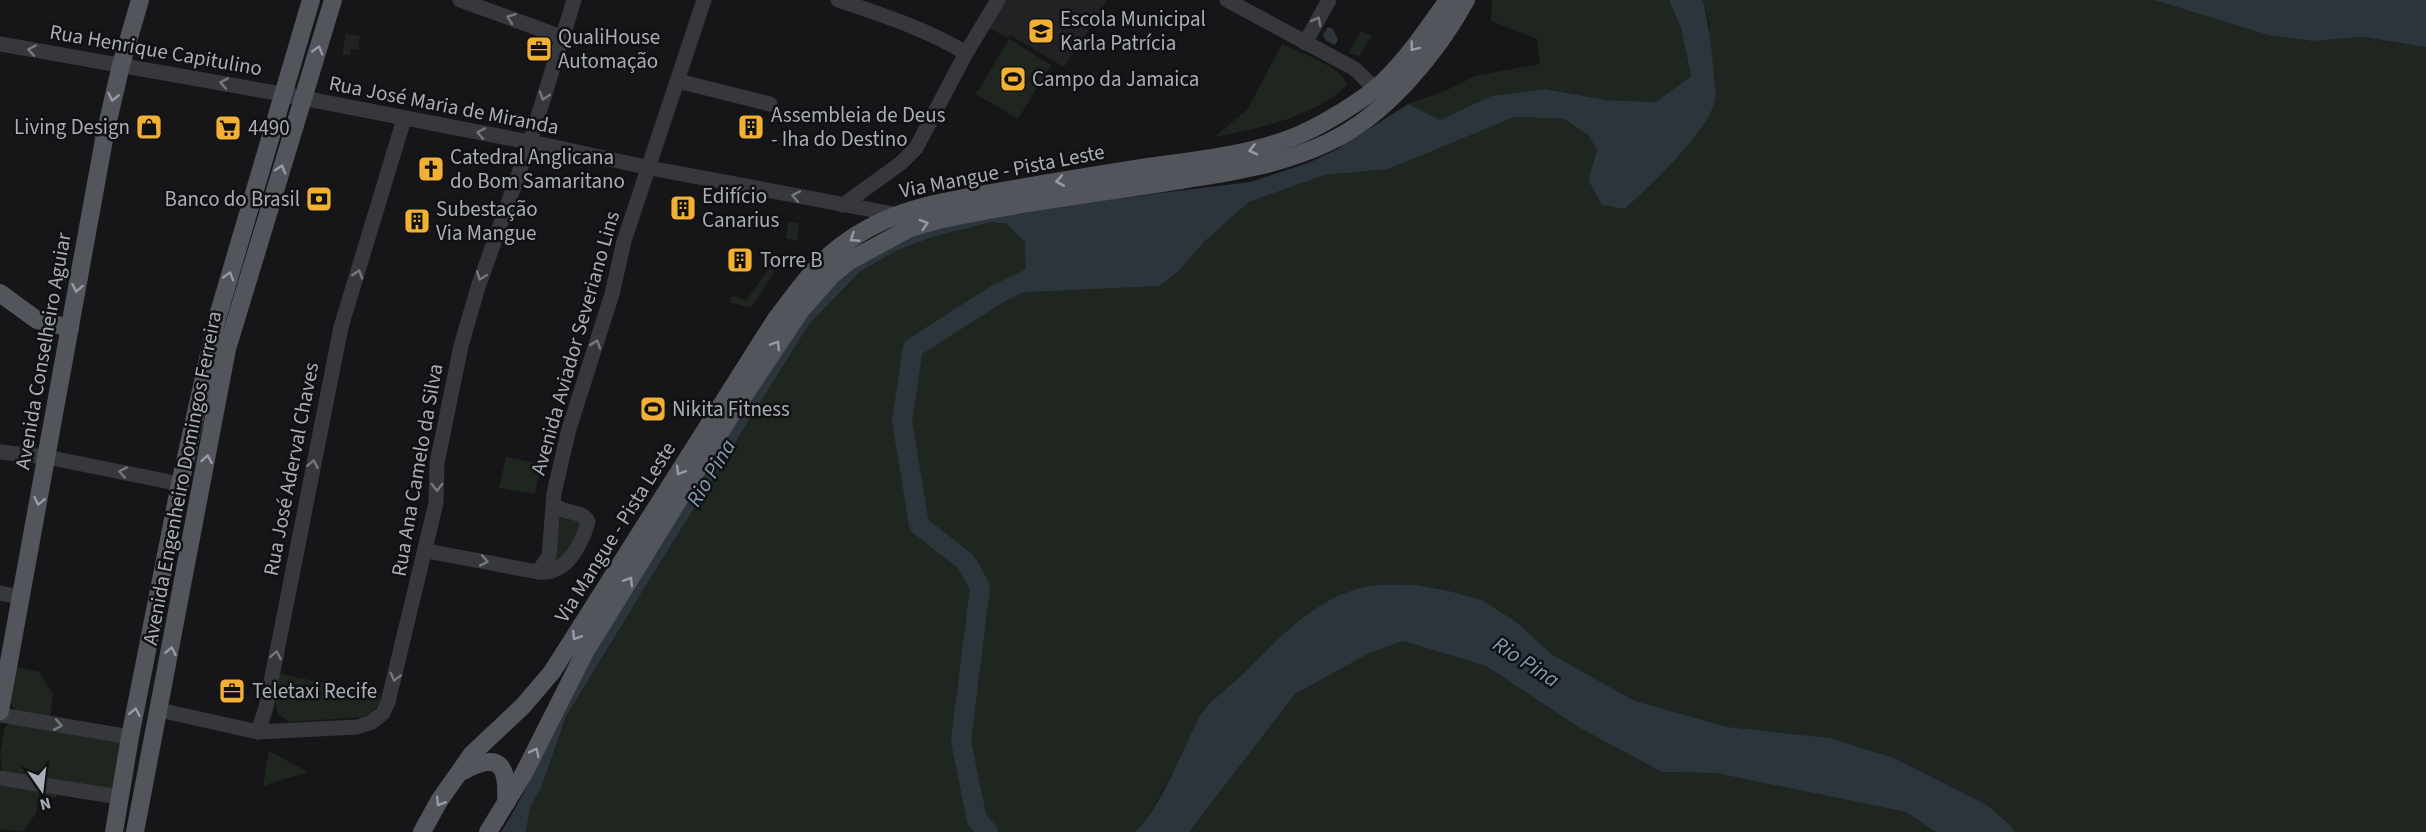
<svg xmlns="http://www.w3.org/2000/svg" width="2426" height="832" font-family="'Source Sans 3',sans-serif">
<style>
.built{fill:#222225}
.green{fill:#1e261f}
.water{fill:#2c353c}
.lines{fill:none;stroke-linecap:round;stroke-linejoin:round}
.river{stroke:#2c353c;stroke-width:20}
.minor{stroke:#37383d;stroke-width:15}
.major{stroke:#53555c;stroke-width:18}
.oneway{stroke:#757881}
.oneway2{stroke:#979ba6}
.labels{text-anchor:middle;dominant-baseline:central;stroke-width:5;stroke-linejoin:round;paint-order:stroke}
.poi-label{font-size:21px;fill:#a8adb8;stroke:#111113;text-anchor:start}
.street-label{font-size:21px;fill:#a8adb8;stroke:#111113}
.water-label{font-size:22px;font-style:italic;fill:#7f9bb3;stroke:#111113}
</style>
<rect width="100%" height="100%" fill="#161618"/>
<g class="built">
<polygon points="1000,0 1107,0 1098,16 1064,67 1010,35 1008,38 985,26"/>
<polygon points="346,34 360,36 358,50 351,49 350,55 342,55"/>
</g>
<g class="green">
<polygon points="1492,0 1669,0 1681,28 1691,76 1656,102 1607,100 1544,89 1491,96 1440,120 1408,104 1445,91 1475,76 1540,64 1537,39 1491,21"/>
<polygon points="1703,0 2154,0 2268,35 2312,41 2359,37 2426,47 2426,832 2015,832 2009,824 1987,805 1894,758 1830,738 1728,727 1635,701 1553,655 1515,621 1482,600 1449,591 1415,585 1370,586 1332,599 1309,613 1283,635 1173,772 1149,815 1140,829 1134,832 526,832 530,808 541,788 566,718 653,574 810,323 861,271 896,251 932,237 992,222 1007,224 1025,242 1180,270 1205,241 1249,202 1325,175 1388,169 1515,117 1564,119 1588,135 1597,150 1588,180 1602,205 1625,209 1648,187 1690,141 1710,27"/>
<polygon points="1361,31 1371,36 1360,56 1348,53"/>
<polygon points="1009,39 1051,65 1018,119 976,94"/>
<path d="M 1282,44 C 1299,52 1339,66 1347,83 L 1346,86 C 1314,117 1257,129 1214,137 L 1247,110 Z"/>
<polygon points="788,222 799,223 797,240 786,239"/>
<polygon points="769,268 775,271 751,308 729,302 732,296 747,300"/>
<polygon points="506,457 541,464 535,494 499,488"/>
<polygon points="561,515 582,523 566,559 557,561 553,558"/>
<polygon points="1403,641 1486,666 1578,727 1662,772 1715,773 1906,812 1936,832 1189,832 1295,694 1370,653"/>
<path d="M 16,667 L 39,672 L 53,694 L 50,719 L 16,711 C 5,700 13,681 16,667 Z"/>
<polygon points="280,674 380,694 381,700 371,714 361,717 289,722 278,714 275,700"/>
<polygon points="13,722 119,742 122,745 117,786 112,790 2,771 0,755 5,727"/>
<polygon points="269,751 308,772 263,786"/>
<polygon points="0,785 57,794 56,798 39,795 36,813 23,832 0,829"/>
</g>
<g class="water">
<path d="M 1669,0 L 1703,0 C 1709,26 1712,51 1714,77 C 1714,84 1717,93 1715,100 C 1709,131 1649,187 1625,209 L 1602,205 L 1588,180 L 1597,150 L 1588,135 L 1564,119 L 1515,117 L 1388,169 L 1325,175 L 1249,202 L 1205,241 L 1180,270 L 1159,286 L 1026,292 L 1025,242 L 1007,224 L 992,222 L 932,237 L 896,251 L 861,271 L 810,323 L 653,574 L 566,717 L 541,788 L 530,808 L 526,832 L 501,832 C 526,794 543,751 561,709 L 744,405 L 828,286 L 893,242 L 992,214 L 1250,182 L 1308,163 L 1338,149 L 1408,104 L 1440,120 L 1491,96 L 1544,89 L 1607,100 L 1656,102 L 1691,76 L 1681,28 Z"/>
<polygon points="2154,0 2426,0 2426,47 2362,37 2312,41 2268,35"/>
<polygon points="1328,27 1333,29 1338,40 1335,45 1325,40 1323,34"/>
<path d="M 1416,585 L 1449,591 L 1482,600 L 1515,621 L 1553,655 L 1635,701 L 1728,727 L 1830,738 L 1894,758 L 1987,805 L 2009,824 L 2015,832 L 1936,832 L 1906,812 L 1715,773 L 1662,772 L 1578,727 L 1486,666 L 1403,641 L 1370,653 L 1295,694 L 1189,832 L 1134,832 C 1155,819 1186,743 1199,718 C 1206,704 1229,687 1241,676 C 1279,639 1315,596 1370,586 C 1384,584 1401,585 1416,585 Z"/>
</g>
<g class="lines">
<polyline class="river" points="988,832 977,820 961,741 980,587 966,562 919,525 902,421 913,348 997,294 1039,274 1042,262"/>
<g class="minor">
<polyline points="460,0 562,37"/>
<path d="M 838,0 C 882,15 927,29 966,53"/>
<polyline points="1227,0 1355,69 1375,89"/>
<polyline points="1305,43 1329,0"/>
<polyline points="0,44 282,94 550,146 650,168 894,214"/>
<polyline points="678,81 770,104"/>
<polyline points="843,205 901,163 916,148 966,53 998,0"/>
<polyline points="0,452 47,457 180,484"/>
<polyline points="427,551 538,572 549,556 554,493 569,429 612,294 624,241 704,0"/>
<path d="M 538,572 C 566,575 581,546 588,522 C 583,509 562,515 554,504"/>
<polyline points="0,593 20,597"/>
<polyline points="159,710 258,732 357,727 372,722 383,713 388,702 436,503 437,463 461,346 478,287 530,142 574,0"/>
<polyline points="0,715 130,737"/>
<polyline points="258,732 266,707 341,327 404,119"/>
<polyline points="0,778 119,797"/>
</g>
<g class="major">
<polyline points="0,293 37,320 70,328"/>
<polyline points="0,711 105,134 121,65 140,0"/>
<path d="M 463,771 C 500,751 508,765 506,803"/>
<polyline points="114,832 130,737 180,484 217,319 311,0"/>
<polyline points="135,832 227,349 333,0"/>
<path d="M 422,832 L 439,801 L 472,754 L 523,706 L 552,672 L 776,319 C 794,296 810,272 832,253 C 881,212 930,204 991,193 C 1043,184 1096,175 1148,167 C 1199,160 1251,155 1299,135 C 1324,124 1364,100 1383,82 C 1409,57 1428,28 1448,0"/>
<path d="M 488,832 L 524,773 L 585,652 L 729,418 L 801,310 L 832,275 L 849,261 L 910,228 L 938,220 C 1012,204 1088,194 1162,183 C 1219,174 1277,167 1329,142 C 1385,116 1437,53 1466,0"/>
</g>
</g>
<defs><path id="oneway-chevron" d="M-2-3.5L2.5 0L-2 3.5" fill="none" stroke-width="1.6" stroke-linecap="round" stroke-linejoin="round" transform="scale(1.5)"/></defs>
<g class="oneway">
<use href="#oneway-chevron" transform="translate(511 18) rotate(-160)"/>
<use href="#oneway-chevron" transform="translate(1317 21) rotate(-62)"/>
<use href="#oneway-chevron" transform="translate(32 50) rotate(-170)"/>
<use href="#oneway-chevron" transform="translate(224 83) rotate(-170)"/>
<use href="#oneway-chevron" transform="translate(544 96) rotate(107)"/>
<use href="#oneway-chevron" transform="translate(481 133) rotate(-169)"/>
<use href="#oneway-chevron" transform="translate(796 196) rotate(-169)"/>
<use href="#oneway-chevron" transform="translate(358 274) rotate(-73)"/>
<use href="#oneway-chevron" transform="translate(481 276) rotate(110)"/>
<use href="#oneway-chevron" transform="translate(596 344) rotate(-71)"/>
<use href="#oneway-chevron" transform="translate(313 464) rotate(-79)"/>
<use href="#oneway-chevron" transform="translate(123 472) rotate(-169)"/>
<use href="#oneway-chevron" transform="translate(437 487) rotate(90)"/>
<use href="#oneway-chevron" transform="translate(484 561) rotate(11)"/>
<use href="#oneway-chevron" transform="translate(276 655) rotate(-79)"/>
<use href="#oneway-chevron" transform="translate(395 677) rotate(105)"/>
<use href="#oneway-chevron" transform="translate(58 725) rotate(10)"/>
</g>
<g class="oneway2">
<use href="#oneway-chevron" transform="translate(1414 47) rotate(128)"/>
<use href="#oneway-chevron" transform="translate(318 50) rotate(-74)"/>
<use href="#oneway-chevron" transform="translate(113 97) rotate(103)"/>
<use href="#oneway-chevron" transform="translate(1253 150) rotate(165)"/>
<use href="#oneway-chevron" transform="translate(281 169) rotate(-73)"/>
<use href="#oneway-chevron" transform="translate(1060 181) rotate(170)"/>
<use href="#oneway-chevron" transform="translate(924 224) rotate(-17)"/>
<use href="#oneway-chevron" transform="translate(854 238) rotate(147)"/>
<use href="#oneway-chevron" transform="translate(229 276) rotate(-74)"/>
<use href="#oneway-chevron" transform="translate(77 288) rotate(100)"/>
<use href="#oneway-chevron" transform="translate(776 345) rotate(-57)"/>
<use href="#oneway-chevron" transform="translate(207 459) rotate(-80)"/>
<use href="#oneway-chevron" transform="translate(680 471) rotate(122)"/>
<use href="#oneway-chevron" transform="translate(39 501) rotate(101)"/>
<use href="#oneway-chevron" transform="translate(629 581) rotate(-58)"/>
<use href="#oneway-chevron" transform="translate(576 636) rotate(122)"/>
<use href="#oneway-chevron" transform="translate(171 651) rotate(-79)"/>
<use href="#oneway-chevron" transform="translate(135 712) rotate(-79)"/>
<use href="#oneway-chevron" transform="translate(535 752) rotate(-64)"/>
<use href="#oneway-chevron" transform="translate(440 802) rotate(122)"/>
</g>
<defs>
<symbol id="school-square" viewBox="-11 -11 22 22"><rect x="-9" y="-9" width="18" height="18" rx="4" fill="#f2b134" stroke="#111113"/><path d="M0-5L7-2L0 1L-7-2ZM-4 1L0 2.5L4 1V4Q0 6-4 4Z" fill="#111"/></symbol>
<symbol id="office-square" viewBox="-11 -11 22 22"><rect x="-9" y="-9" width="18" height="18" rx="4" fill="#f2b134" stroke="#111113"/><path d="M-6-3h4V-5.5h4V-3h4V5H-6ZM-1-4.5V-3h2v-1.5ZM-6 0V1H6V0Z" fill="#111"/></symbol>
<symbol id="stadium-square" viewBox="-11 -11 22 22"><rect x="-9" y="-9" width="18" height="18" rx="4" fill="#f2b134" stroke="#111113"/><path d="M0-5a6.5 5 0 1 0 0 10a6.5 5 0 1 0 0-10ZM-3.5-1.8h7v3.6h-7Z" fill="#111"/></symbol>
<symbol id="shop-square" viewBox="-11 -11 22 22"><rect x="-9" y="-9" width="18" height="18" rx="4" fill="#f2b134" stroke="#111113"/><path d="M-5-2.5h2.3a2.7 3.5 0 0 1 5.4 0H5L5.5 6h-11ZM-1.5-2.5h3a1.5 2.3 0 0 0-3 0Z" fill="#111"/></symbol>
<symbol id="building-square" viewBox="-11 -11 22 22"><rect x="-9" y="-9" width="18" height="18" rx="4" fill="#f2b134" stroke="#111113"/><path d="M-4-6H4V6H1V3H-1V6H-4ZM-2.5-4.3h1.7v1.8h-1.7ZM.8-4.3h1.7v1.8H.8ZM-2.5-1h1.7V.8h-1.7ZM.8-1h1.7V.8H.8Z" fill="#111"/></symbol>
<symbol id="supermarket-square" viewBox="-11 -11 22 22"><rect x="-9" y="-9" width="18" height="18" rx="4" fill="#f2b134" stroke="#111113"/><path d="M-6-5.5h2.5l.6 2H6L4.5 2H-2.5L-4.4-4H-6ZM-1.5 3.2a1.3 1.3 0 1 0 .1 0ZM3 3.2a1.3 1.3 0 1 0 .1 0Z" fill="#111"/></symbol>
<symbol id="church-square" viewBox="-11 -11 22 22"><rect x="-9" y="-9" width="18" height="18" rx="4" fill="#f2b134" stroke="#111113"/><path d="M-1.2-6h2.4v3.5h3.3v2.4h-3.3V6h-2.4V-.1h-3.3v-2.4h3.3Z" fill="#111"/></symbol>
<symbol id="bank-square" viewBox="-11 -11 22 22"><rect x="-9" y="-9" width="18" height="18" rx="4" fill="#f2b134" stroke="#111113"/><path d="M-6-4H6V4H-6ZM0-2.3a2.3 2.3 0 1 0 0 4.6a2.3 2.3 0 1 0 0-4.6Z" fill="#111"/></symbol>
</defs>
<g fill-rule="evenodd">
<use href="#school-square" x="1026" y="16" width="30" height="30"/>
<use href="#office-square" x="524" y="34" width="30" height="30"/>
<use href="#stadium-square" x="998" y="64" width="30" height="30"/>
<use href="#shop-square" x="134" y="112" width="30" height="30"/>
<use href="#building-square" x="736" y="112" width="30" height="30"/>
<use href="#supermarket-square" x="213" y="113" width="30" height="30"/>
<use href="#church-square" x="416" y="154" width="30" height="30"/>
<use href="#bank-square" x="304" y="184" width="30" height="30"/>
<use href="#building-square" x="668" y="193" width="30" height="30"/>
<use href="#building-square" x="402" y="206" width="30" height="30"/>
<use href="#building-square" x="725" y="245" width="30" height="30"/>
<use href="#stadium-square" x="638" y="394" width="30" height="30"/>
<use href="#office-square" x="217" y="676" width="30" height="30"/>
</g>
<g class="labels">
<g class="poi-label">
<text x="1060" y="19">Escola Municipal<tspan x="1060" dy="24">Karla Patrícia</tspan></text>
<text x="558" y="37">QualiHouse<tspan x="558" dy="24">Automação</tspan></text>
<text x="1032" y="79">Campo da Jamaica</text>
<text x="771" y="115">Assembleia de Deus<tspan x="771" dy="24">- Iha do Destino</tspan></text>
<text x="130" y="127" text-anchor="end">Living Design</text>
<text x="248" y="128">4490</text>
<text x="450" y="157">Catedral Anglicana<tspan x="450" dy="24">do Bom Samaritano</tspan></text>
<text x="702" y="196">Edifício<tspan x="702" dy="24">Canarius</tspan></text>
<text x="300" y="199" text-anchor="end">Banco do Brasil</text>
<text x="436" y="209">Subestação<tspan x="436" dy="24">Via Mangue</tspan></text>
<text x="760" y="260">Torre B</text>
<text x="672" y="409">Nikita Fitness</text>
<text x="252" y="691">Teletaxi Recife</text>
</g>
<g class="street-label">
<text transform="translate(156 50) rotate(10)">Rua Henrique Capitulino</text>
<text transform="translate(444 105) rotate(11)">Rua José Maria de Miranda</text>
<text transform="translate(1002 171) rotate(-11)">Via Mangue - Pista Leste</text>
<text transform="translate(575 343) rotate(-74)">Avenida Aviador Severiano Lins</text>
<text transform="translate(43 351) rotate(-80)">Avenida Conselheiro Aguiar</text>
<text transform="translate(291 469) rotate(-79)">Rua José Aderval Chaves</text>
<text transform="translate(417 470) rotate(-80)">Rua Ana Camelo da Silva</text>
<text transform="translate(182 478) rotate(-79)">Avenida Engenheiro Domingos Ferreira</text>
<text transform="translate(615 532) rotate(-58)">Via Mangue - Pista Leste</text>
</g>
<g class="water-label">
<text transform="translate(711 473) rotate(-59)">Rio Pina</text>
<text transform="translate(1526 662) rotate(33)">Rio Pina</text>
</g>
</g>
<g transform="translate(42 790) rotate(166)" stroke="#111113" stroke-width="4.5" paint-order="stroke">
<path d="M0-4.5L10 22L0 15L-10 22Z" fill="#a8adb8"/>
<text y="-9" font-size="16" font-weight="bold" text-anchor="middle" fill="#a8adb8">N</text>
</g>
</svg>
